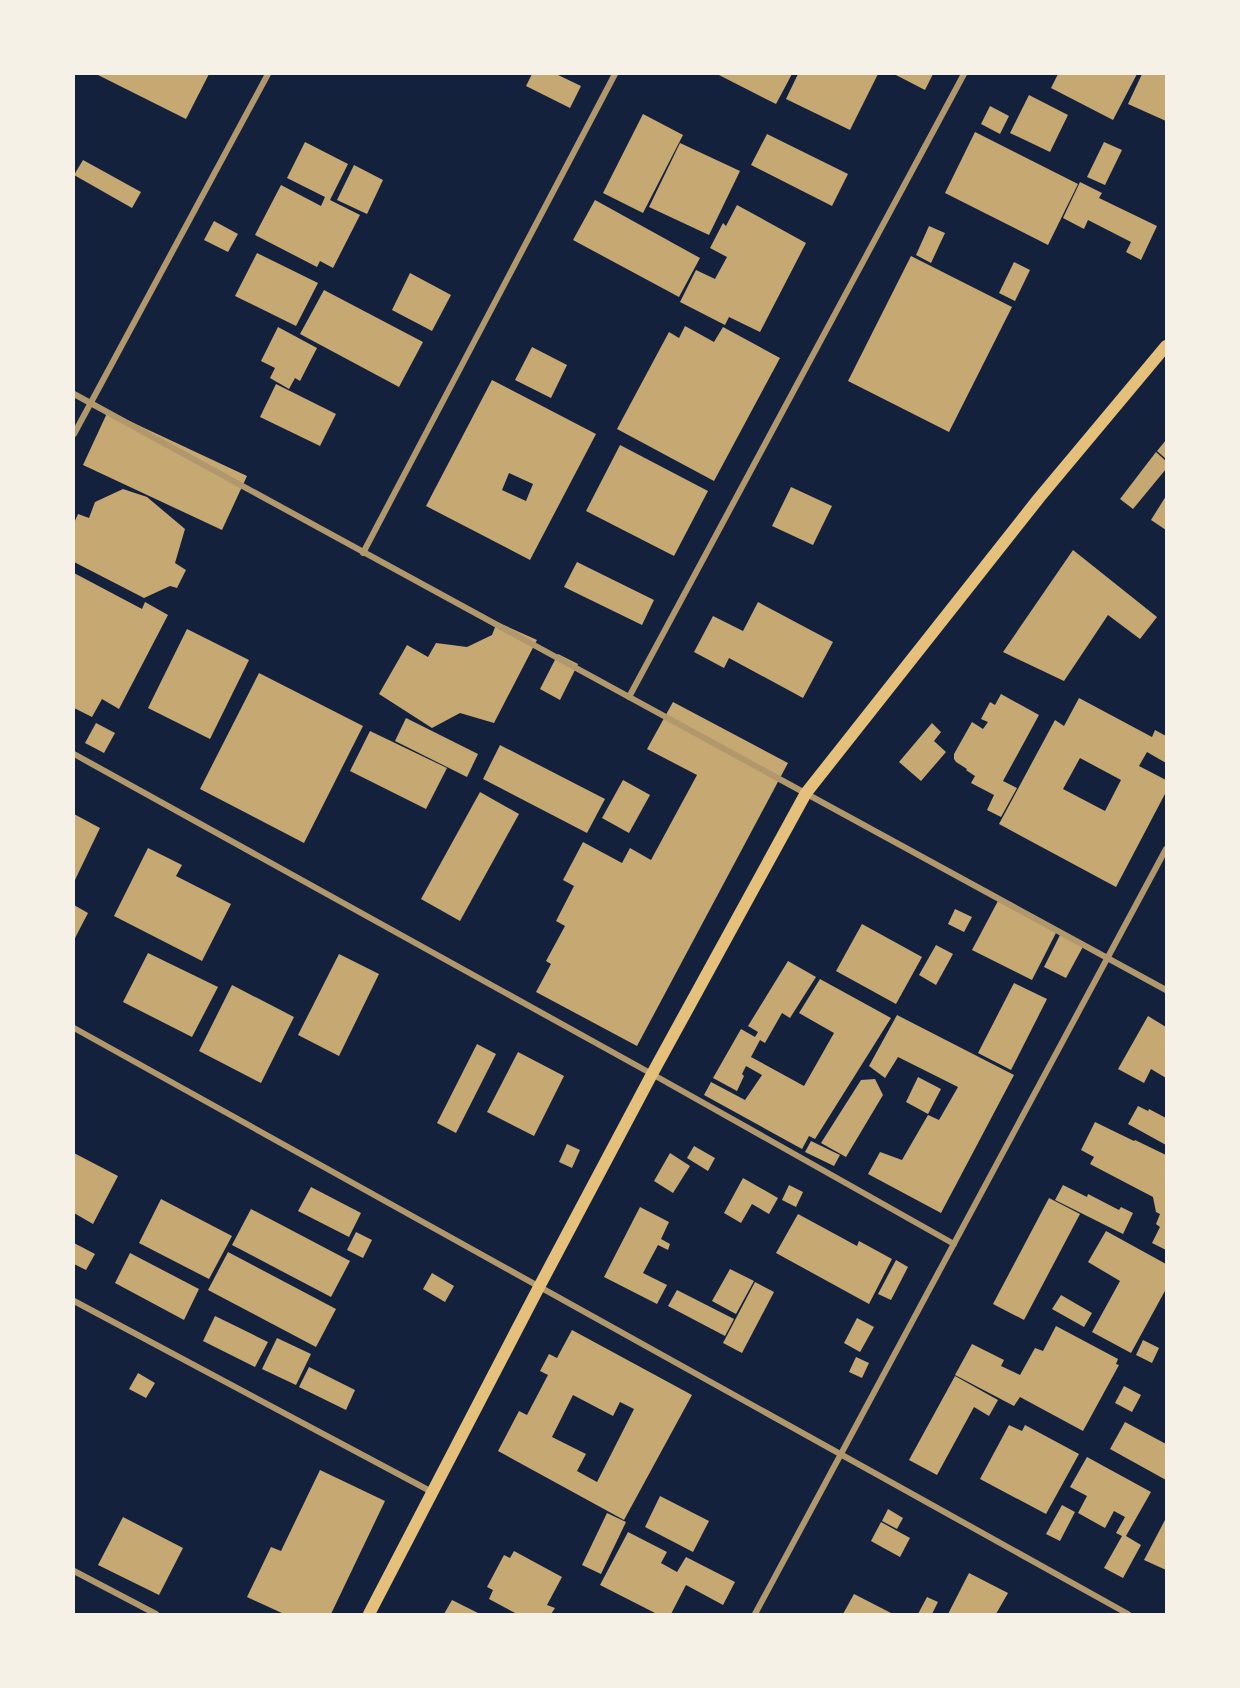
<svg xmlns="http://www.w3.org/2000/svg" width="1240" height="1688" font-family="Overpass,sans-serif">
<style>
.building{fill:#c6a872;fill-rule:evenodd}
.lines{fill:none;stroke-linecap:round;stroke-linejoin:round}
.minor{stroke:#b1986c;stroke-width:6}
.secondary{stroke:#e5c07b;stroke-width:12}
</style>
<rect width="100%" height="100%" fill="#14213d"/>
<g class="building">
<polygon points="96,74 209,74 186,119"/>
<polygon points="532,74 556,74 581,86 570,108 526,86"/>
<polygon points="717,74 792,74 776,104"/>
<polygon points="798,74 878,74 850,130 786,99"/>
<polygon points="894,74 933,74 925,90"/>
<polygon points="1058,74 1137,74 1113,120 1051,88"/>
<polygon points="1142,74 1166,74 1166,121 1128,104"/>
<polygon points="1029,95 1068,115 1050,152 1010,133"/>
<polygon points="990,106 1009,116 1000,134 981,124"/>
<polygon points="643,114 683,135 643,213 603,193"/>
<polygon points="975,132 1078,184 1048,245 945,193"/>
<polygon points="767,134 848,174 832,206 751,165"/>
<polygon points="305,142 348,164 330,200 360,215 333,268 320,261 317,267 255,235 281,185 321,206 325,197 287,178"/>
<polygon points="1104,142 1122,150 1105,185 1087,177"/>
<polygon points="680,143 740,171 709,235 649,207"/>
<polygon points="83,160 141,192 132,208 74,175"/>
<polygon points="354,165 383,180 367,214 337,200"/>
<polygon points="1080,182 1102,193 1099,198 1157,226 1141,260 1126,252 1131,242 1088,220 1084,229 1063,218"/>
<polygon points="595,200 700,258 679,297 573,240"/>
<polygon points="737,205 806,243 760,332 729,317 725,325 680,302 696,270 715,279 727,257 710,248 723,223 726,226"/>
<polygon points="214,221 238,234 228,252 204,240"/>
<polygon points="929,226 945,233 931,263 916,255"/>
<polygon points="257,253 318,283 296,326 235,296"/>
<polygon points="911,256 1012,307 949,432 848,381"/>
<polygon points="1014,262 1030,270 1015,301 999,293"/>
<polygon points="410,273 451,295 432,331 392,310"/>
<polygon points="324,290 423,342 399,387 300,334"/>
<polygon points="685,326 714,342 723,327 780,358 714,481 617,429 669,332 679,338"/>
<polygon points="278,327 317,348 300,381 295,378 289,389 270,378 275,368 261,361"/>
<polygon points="532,347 567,365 551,398 515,380"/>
<path d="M 492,380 L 596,434 L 530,560 L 426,506 ZM 509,473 L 533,484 L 526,501 L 502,490 Z"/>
<polygon points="276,384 336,414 320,446 260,417"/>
<polygon points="108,411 247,476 222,530 83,465"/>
<polygon points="1166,440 1166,459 1157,451"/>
<polygon points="620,445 708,491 674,556 586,511"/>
<polygon points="1156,452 1166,461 1166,469 1133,509 1120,499"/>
<polygon points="791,487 832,506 813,545 772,526"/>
<polygon points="123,489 147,497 185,529 175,563 186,570 177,588 170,586 144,598 74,562 74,523 78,514 89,518 95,502"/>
<polygon points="1166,496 1166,530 1151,520"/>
<polygon points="1073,550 1157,617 1140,639 1108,615 1064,681 1003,652"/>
<polygon points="577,562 654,600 642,625 564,587"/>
<polygon points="74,573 142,609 145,602 168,615 119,709 102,699 92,717 74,708"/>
<polygon points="758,602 833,642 803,698 729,658 724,668 694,652 713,616 743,631"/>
<polygon points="497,622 537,640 494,723 460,713 432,728 379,694 407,645 428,657 436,643 467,647 492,635"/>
<polygon points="187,629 249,660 210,739 148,708"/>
<polygon points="558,654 578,664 560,700 540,689"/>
<polygon points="259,673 363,726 304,843 200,789"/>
<polygon points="1001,694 1039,715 1003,781 1017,788 1001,817 987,810 994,795 971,783 975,776 966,770 967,769 956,762 954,759 954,754 972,722 983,729 988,722 981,719 990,702 995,705"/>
<path d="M 1079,698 L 1152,737 L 1155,730 L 1166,736 L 1166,763 L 1147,752 L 1139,766 L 1166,780 L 1166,792 L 1116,887 L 999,824 L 1055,720 L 1064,726 ZM 1080,758 L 1121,780 L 1105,811 L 1063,789 Z"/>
<polygon points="673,702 788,763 637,1046 536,992 551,964 546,961 565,926 556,921 574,886 563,880 583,842 622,863 630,848 651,860 697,775 647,749"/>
<polygon points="406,718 478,754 467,777 395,741"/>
<polygon points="96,723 115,733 104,753 85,743"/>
<polygon points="932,723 941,732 934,741 946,752 921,781 899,762"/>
<polygon points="370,731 447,768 426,809 350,771"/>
<polygon points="500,745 605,799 587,833 483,779"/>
<polygon points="623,780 650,795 629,833 602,818"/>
<polygon points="480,792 519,814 460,921 421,899"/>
<polygon points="74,814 100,828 74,882"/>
<polygon points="148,848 182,865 176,876 231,904 202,961 114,916"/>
<polygon points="999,899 1058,929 1032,980 972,950"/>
<polygon points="74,905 88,913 74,940"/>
<polygon points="955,909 972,917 964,932 948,924"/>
<polygon points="862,924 922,957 896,1004 836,971"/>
<polygon points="1062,931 1085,943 1066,978 1044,967"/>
<polygon points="936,945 953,954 936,985 919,975"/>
<polygon points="148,953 218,987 192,1037 123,1002"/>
<polygon points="339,954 379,974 339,1056 298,1035"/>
<polygon points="788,961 816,977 790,1018 782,1013 765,1043 760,1040 751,1057 804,1086 834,1033 799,1013 820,979 891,1018 815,1139 809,1136 802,1149 704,1095 711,1082 745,1100 762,1075 746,1066 742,1074 744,1076 737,1091 713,1078 741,1029 755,1037 758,1032 748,1026"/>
<polygon points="1014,983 1047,999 1011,1070 978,1053"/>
<polygon points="232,985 294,1017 261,1083 199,1051"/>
<polygon points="897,1015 1014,1075 941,1213 868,1174 880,1152 902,1160 928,1115 939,1120 958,1087 898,1057 885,1078 869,1066"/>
<polygon points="1148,1016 1166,1027 1166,1078 1151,1069 1144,1083 1118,1069"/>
<polygon points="477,1044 496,1054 456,1133 437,1123"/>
<polygon points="518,1052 564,1076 534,1136 487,1112"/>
<polygon points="918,1077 941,1089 928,1114 906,1102"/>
<polygon points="875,1079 883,1095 846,1157 821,1143 861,1080"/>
<polygon points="1138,1106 1148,1111 1149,1109 1166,1118 1166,1145 1128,1124"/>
<polygon points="1095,1122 1134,1141 1135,1140 1166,1155 1166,1250 1152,1243 1160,1227 1156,1224 1160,1214 1156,1212 1153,1197 1090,1164 1094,1157 1081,1150"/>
<polygon points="811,1141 840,1155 834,1166 805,1152"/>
<polygon points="567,1144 580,1150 572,1168 559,1162"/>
<polygon points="694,1146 715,1158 708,1171 687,1158"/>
<polygon points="74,1153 118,1176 93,1224 74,1213"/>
<polygon points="670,1153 690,1166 673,1193 654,1181"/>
<polygon points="743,1178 778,1198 769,1214 752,1204 741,1223 724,1213"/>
<polygon points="789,1185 803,1192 796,1207 782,1200"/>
<polygon points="1063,1185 1087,1197 1088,1194 1119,1210 1121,1207 1133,1213 1123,1234 1055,1200"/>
<polygon points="311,1187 361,1213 349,1237 298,1211"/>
<polygon points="1049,1198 1080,1214 1024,1320 993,1304"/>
<polygon points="161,1199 232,1236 209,1279 139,1243"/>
<polygon points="640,1207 669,1222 661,1239 670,1244 668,1250 658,1245 643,1273 667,1285 657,1304 604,1277"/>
<polygon points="251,1209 350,1261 331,1297 232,1245"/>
<polygon points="798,1214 857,1246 859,1241 892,1259 869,1304 776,1253"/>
<polygon points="1106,1231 1166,1264 1166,1289 1131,1353 1092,1332 1120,1281 1088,1262"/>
<polygon points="356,1232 372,1240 363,1258 347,1250"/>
<polygon points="74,1243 95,1254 86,1270 74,1264"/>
<polygon points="228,1252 336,1309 316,1347 208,1290"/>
<polygon points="130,1253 199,1289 184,1320 115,1283"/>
<polygon points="896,1260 908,1267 891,1300 878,1294"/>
<polygon points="730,1269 754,1281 736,1314 712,1301"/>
<polygon points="432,1273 454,1286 445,1302 423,1289"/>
<polygon points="755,1282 774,1292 742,1353 723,1343"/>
<polygon points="677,1290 734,1319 725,1336 668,1306"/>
<polygon points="1061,1295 1092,1313 1084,1327 1052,1309"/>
<polygon points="215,1316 268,1342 255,1367 203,1341"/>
<polygon points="857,1318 874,1327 860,1352 844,1343"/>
<polygon points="1056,1326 1118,1359 1116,1364 1119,1365 1083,1431 1020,1397 1014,1406 955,1375 972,1344 1004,1360 1001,1366 1020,1375 1035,1348 1043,1351"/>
<path d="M 572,1330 L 692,1395 L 624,1520 L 498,1451 L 519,1411 L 527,1415 L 548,1375 L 540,1371 L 549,1354 L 557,1358 ZM 573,1395 L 613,1416 L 620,1402 L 634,1409 L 597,1482 L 577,1471 L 586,1454 L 552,1437 Z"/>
<polygon points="277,1338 311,1354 296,1385 262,1369"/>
<polygon points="1143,1340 1159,1348 1152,1363 1136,1355"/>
<polygon points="856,1357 869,1363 862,1378 849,1372"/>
<polygon points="309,1367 355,1390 346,1410 299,1387"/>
<polygon points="138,1373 155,1383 146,1398 129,1389"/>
<polygon points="955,1376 998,1400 989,1416 974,1407 937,1475 909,1460"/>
<polygon points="1124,1386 1141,1395 1132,1412 1115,1403"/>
<polygon points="1125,1422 1166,1444 1166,1480 1110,1449"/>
<polygon points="1009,1425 1022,1431 1025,1425 1079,1454 1046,1514 980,1479"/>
<polygon points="1087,1457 1151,1492 1126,1536 1141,1545 1123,1578 1104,1568 1122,1536 1116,1533 1125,1517 1114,1511 1105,1528 1078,1513 1087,1496 1070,1487"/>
<polygon points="320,1470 385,1501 331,1614 284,1614 247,1597 271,1547 281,1551"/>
<polygon points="660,1496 709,1521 693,1552 645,1527"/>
<polygon points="1062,1505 1075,1512 1060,1541 1046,1534"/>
<polygon points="888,1509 903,1518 897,1529 882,1521"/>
<polygon points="607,1513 626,1522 601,1574 582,1565"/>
<polygon points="123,1517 183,1548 159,1595 98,1565"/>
<polygon points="1166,1518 1166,1570 1144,1560"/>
<polygon points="881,1522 910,1538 900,1557 871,1541"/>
<polygon points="628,1532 667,1552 661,1563 677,1572 686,1557 735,1582 723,1605 686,1585 671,1614 654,1614 655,1613 600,1585"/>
<polygon points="514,1551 562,1577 547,1605 555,1608 551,1614 517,1614 489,1599 493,1590 487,1587 504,1555 510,1558"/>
<polygon points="969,1573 1008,1593 996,1614 948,1614"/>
<polygon points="854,1594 893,1614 843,1614"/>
<polygon points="927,1597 938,1602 932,1614 918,1614"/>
<polygon points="452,1600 480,1614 444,1614"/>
</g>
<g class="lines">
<g class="minor">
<polyline points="74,394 1166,990"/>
<polyline points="74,434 268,74"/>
<polyline points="363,553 615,74"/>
<polyline points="629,697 964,74"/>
<polyline points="74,754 652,1074 954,1244"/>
<polyline points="74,1028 1128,1614"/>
<polyline points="74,1301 432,1492"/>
<polyline points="74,1571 156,1614"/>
<polyline points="755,1614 1166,849"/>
</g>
<polyline class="secondary" points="369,1614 539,1287 652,1074 806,793 1039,498 1166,346"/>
</g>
<rect width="1240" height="1688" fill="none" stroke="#f6f1e7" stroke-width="150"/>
</svg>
